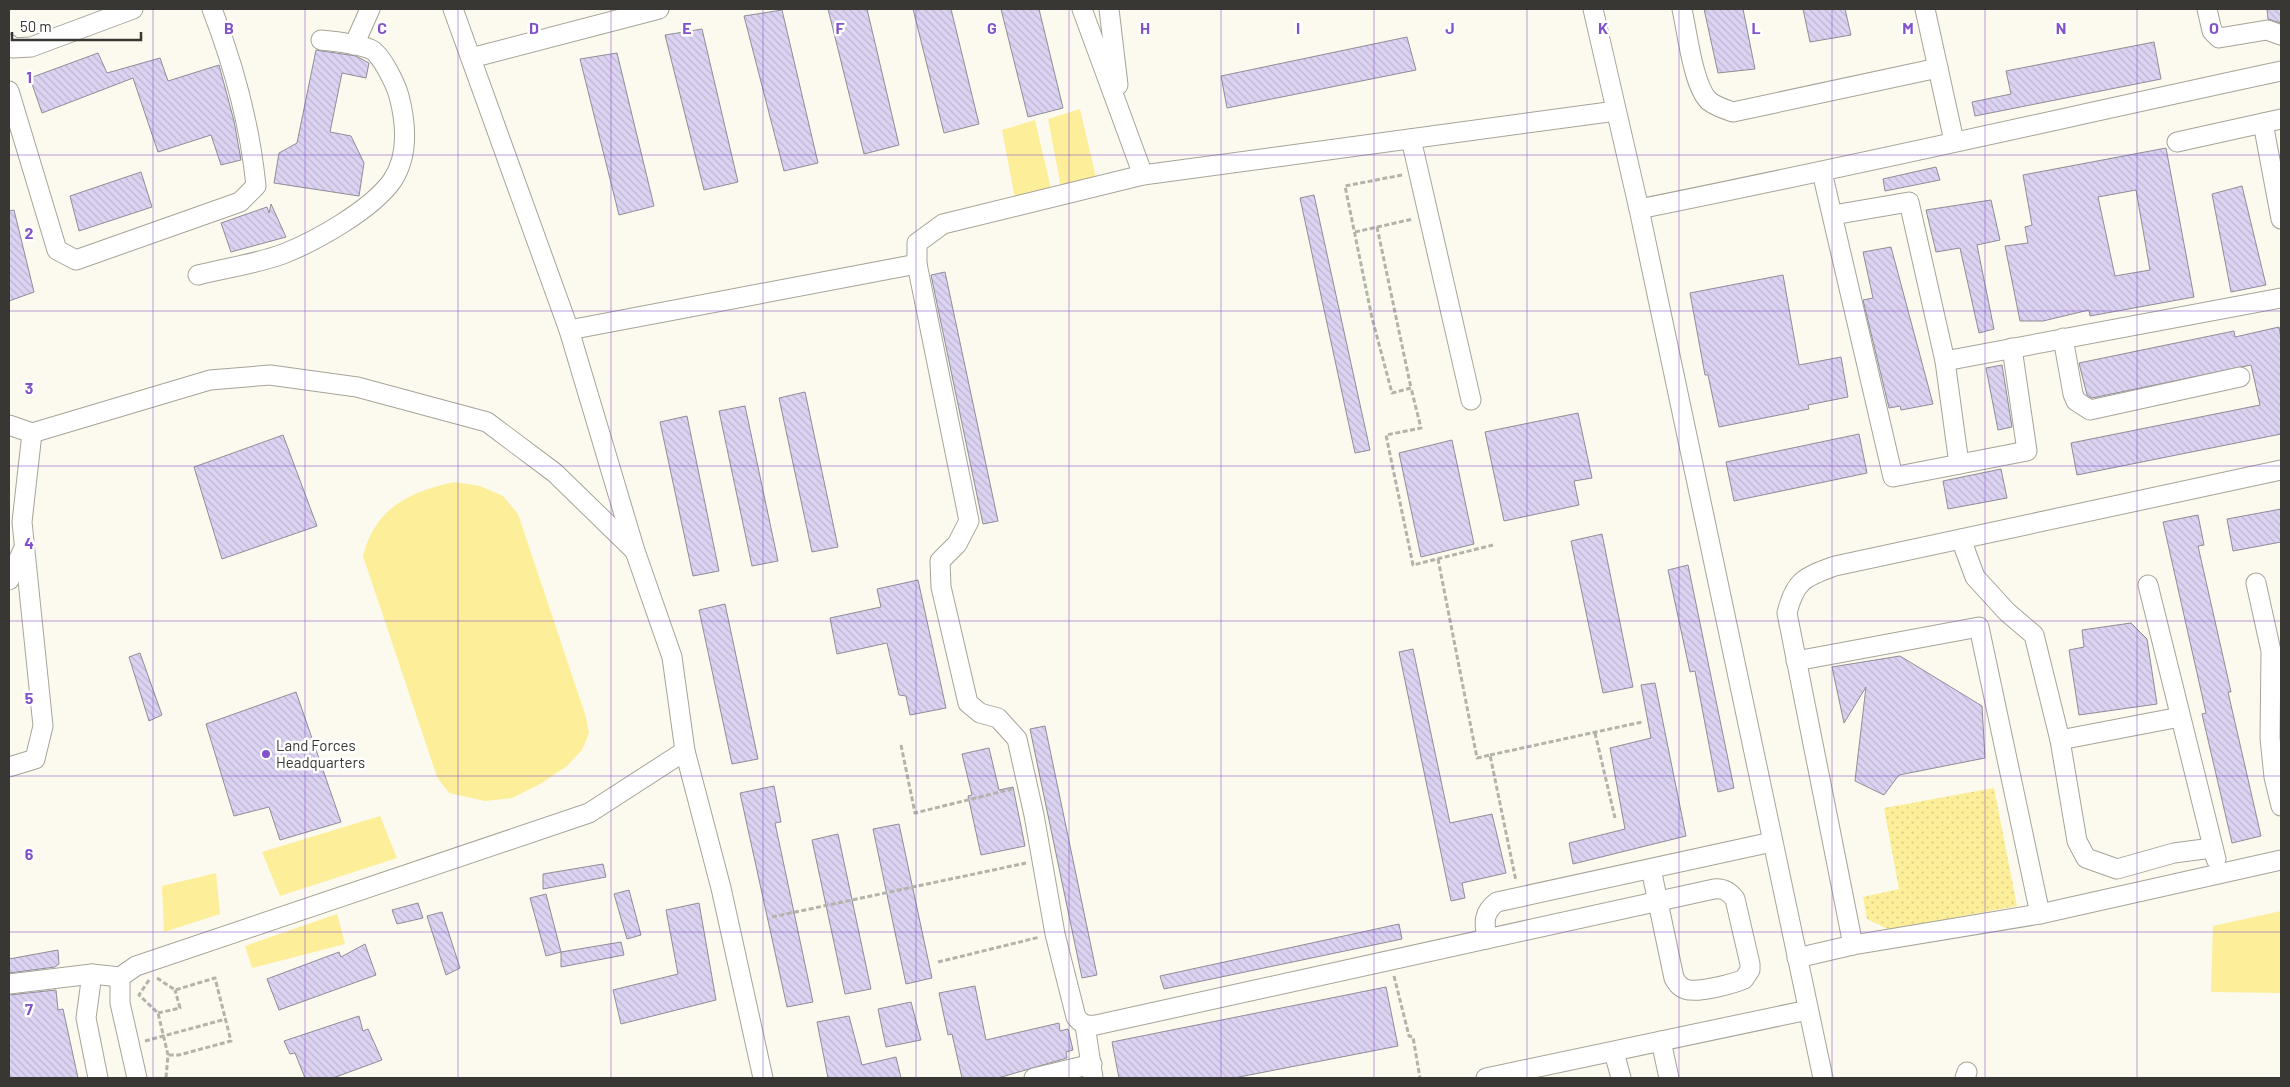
<svg xmlns="http://www.w3.org/2000/svg" width="2290" height="1087" font-family="Barlow,sans-serif">
<style>
.grass{fill:#fdee99}
.park{fill:url(#park-dots)}
.building{fill:url(#building-back-hatch);stroke:#8f8d97;fill-rule:evenodd}
.lines{fill:none;stroke-linecap:round;stroke-linejoin:round}
.minor-casing{stroke:#a6a499;stroke-width:21}
.path{stroke:#b4b3aa;stroke-width:3;stroke-dasharray:5 2.5;stroke-linecap:butt}
.minor{stroke:#fff;stroke-width:19}
.grid{fill:none;stroke:#8152ca;stroke-width:1;stroke-opacity:0.55}
.poi-dot{fill:#8152ca;stroke:#fff;stroke-width:2}
.labels{text-anchor:middle;dominant-baseline:central;stroke-width:5;stroke-linejoin:round;paint-order:stroke}
.poi-label{font-size:15px;fill:#383733;stroke:#fff;text-anchor:start}
.grid-label{font-size:16px;text-anchor:middle;font-weight:bold;fill:#8152ca;stroke:#fff;stroke-width:5;stroke-linejoin:round;paint-order:stroke}
</style>
<defs>
<pattern id="park-dots" width="8" height="8" patternUnits="userSpaceOnUse" patternTransform="scale(1.25)"><rect width="8" height="8" fill="#fdee99"/><path d="M2 2h.1M6 6h.1" fill="none" stroke="#dacd84" stroke-width="1.8" stroke-linecap="round"/></pattern>
<pattern id="building-back-hatch" width="6" height="6" patternUnits="userSpaceOnUse" patternTransform="scale(1.25)"><rect width="6" height="6" fill="#dcd3f2"/><path d="M-1 5l2 2M0 0l6 6M5-1l2 2" fill="none" stroke="#beb6d0"/></pattern>
</defs>
<rect width="100%" height="100%" fill="#fcfaee"/>
<g class="grass">
<polygon points="1080,109 1097,182 1061,187 1048,119"/>
<polygon points="1035,120 1052,193 1015,199 1002,130"/>
<path d="M 454,482 L 480,486 L 503,496 L 518,514 L 586,717 L 589,733 L 582,750 L 567,766 L 540,784 L 512,798 L 485,801 L 449,793 L 437,777 L 363,556 C 375,508 409,492 454,482 Z"/>
<polygon points="380,816 397,858 280,896 262,852"/>
<polygon points="216,873 220,914 164,932 162,886"/>
<polygon points="2281,911 2281,993 2211,992 2213,926"/>
<polygon points="337,914 345,944 252,968 245,946"/>
</g>
<polygon class="park" points="1994,788 2017,906 1890,930 1867,919 1863,897 1899,889 1884,808"/>
<g class="building">
<polygon points="828,9 867,9 899,145 864,154"/>
<polygon points="913,9 951,9 979,124 944,133"/>
<polygon points="1001,9 1039,9 1063,108 1028,117"/>
<polygon points="1704,9 1743,9 1755,69 1718,73"/>
<polygon points="1803,9 1845,9 1851,35 1810,42"/>
<polygon points="2267,9 2281,9 2281,23 2268,19"/>
<polygon points="782,10 818,163 784,171 744,16"/>
<polygon points="702,29 738,182 704,190 665,35"/>
<polygon points="1407,37 1416,70 1227,108 1221,76"/>
<polygon points="2154,42 2161,79 1975,116 1972,102 2011,94 2006,71"/>
<polygon points="316,50 356,56 369,63 366,78 342,73 330,132 351,136 364,163 359,196 274,183 279,153 297,143"/>
<polygon points="98,53 107,73 160,58 168,81 219,65 234,121 241,160 221,165 211,135 158,152 133,78 42,113 30,78"/>
<polygon points="617,53 654,206 619,215 580,59"/>
<path d="M 2166,148 L 2194,297 L 2090,316 L 2089,310 L 2043,321 L 2020,321 L 2005,246 L 2028,243 L 2025,227 L 2032,225 L 2023,175 ZM 2136,190 L 2150,270 L 2115,276 L 2098,197 Z"/>
<polygon points="1936,167 1940,180 1885,191 1883,179"/>
<polygon points="141,172 152,207 79,231 70,196"/>
<polygon points="2242,186 2266,285 2231,292 2212,194"/>
<polygon points="1314,195 1370,450 1355,453 1300,198"/>
<polygon points="1991,200 2000,240 1977,245 1994,329 1979,333 1960,248 1936,252 1926,210"/>
<polygon points="271,204 286,237 231,252 221,223 267,207 269,213"/>
<polygon points="14,210 34,292 9,301 9,211"/>
<polygon points="1891,247 1933,404 1901,410 1900,406 1889,408 1863,300 1873,298 1863,252"/>
<polygon points="945,272 998,521 983,524 931,275"/>
<polygon points="1783,275 1799,365 1841,357 1848,397 1808,405 1809,409 1719,427 1708,375 1705,375 1690,293"/>
<polygon points="2279,327 2281,338 2281,434 2077,475 2071,443 2260,405 2251,365 2092,398 2087,395 2079,363 2234,331 2235,337"/>
<polygon points="2002,365 2012,427 1998,430 1986,368"/>
<polygon points="805,392 838,547 812,552 779,398"/>
<polygon points="745,406 778,561 752,566 719,411"/>
<polygon points="1578,413 1592,478 1574,481 1579,505 1504,521 1485,432"/>
<polygon points="687,416 719,571 693,576 660,422"/>
<polygon points="1859,434 1867,473 1734,501 1726,462"/>
<polygon points="283,435 317,526 222,559 194,467"/>
<polygon points="1452,440 1474,544 1421,557 1399,453"/>
<polygon points="2001,469 2007,498 1948,509 1943,481"/>
<polygon points="2281,509 2281,542 2233,551 2227,519"/>
<polygon points="2198,515 2204,545 2198,546 2231,692 2228,692 2261,836 2232,843 2202,714 2206,713 2163,522"/>
<polygon points="1602,534 1633,687 1603,693 1571,541"/>
<polygon points="1688,565 1734,788 1718,792 1695,671 1690,672 1668,570"/>
<polygon points="918,580 946,708 910,715 906,696 899,695 887,643 837,654 830,618 881,607 877,589"/>
<polygon points="725,604 758,759 732,764 699,610"/>
<polygon points="2131,623 2147,639 2157,704 2079,715 2069,650 2084,647 2082,630"/>
<polygon points="1413,649 1450,823 1492,814 1506,873 1462,883 1465,898 1451,901 1399,652"/>
<polygon points="140,653 162,715 149,721 129,657"/>
<polygon points="1900,656 1982,706 1985,758 1899,775 1884,795 1855,781 1866,687 1844,723 1832,667"/>
<polygon points="1655,683 1686,836 1573,864 1569,843 1625,829 1610,748 1651,738 1641,685"/>
<polygon points="296,692 341,822 280,840 269,807 234,816 206,724"/>
<polygon points="1045,726 1097,975 1082,978 1030,729"/>
<polygon points="989,748 999,790 1013,787 1025,846 981,855 968,796 972,795 962,754"/>
<polygon points="774,786 781,822 775,823 813,1002 787,1007 740,793"/>
<polygon points="899,824 932,978 906,984 873,829"/>
<polygon points="838,834 871,989 845,994 812,840"/>
<polygon points="603,864 606,877 543,889 543,874"/>
<polygon points="629,890 641,935 627,939 614,894"/>
<polygon points="546,894 561,952 546,956 530,898"/>
<polygon points="418,903 423,918 397,924 392,910"/>
<polygon points="699,903 716,1000 621,1024 613,990 678,974 666,910"/>
<polygon points="442,912 460,968 446,975 427,916"/>
<polygon points="1399,924 1402,939 1164,989 1160,976"/>
<polygon points="621,942 624,955 561,967 561,952"/>
<polygon points="365,944 376,975 279,1010 267,979 339,952 341,957"/>
<polygon points="58,950 59,964 55,967 9,973 9,959"/>
<polygon points="975,986 986,1040 1059,1023 1060,1031 1068,1029 1073,1050 1066,1052 1067,1058 998,1078 962,1078 952,1034 948,1035 939,993"/>
<polygon points="1386,987 1398,1046 1234,1078 1119,1078 1112,1042"/>
<polygon points="56,990 58,1010 63,1009 78,1078 9,1078 9,995"/>
<polygon points="911,1002 921,1040 886,1047 878,1009"/>
<polygon points="359,1016 363,1031 368,1029 382,1060 333,1078 305,1078 295,1053 290,1054 284,1041"/>
<polygon points="849,1016 862,1065 896,1057 901,1078 828,1078 817,1022"/>
</g>
<g class="lines">
<defs>
<g id="minor">
<polyline points="453,9 569,330 635,551 672,657 685,751 721,888 763,1078"/>
<polyline points="1082,9 1143,175"/>
<polyline points="1109,9 1118,85"/>
<polyline points="1593,9 1639,209 1823,1078"/>
<path d="M 1682,9 C 1687,31 1693,86 1709,101 C 1717,107 1724,109 1733,112 L 1938,68"/>
<polyline points="1925,9 1954,141"/>
<polyline points="2207,9 2212,31 2219,38 2267,30 2281,35"/>
<polyline points="9,44 13,48 31,47 133,9"/>
<polyline points="354,45 370,9"/>
<polyline points="471,58 659,9"/>
<path d="M 9,91 L 57,250 L 76,260 L 240,202 L 256,186 C 250,125 234,66 212,9"/>
<path d="M 1616,111 L 1143,175 L 943,224 L 917,243 L 917,264 L 969,521 L 957,544 L 940,561 L 941,587 L 968,703 L 980,713 L 998,718 L 1017,739 L 1034,815 L 1055,934 L 1076,1017 C 1081,1024 1087,1026 1096,1025 C 1302,980 1508,935 1714,889 C 1723,888 1729,891 1735,899 L 1750,964 L 1750,970 L 1744,979 C 1733,984 1701,992 1689,990 C 1682,989 1677,984 1674,978 L 1651,869"/>
<polyline points="2263,123 2281,219"/>
<polyline points="1411,139 1471,400"/>
<polyline points="2177,142 2281,119"/>
<polyline points="1822,172 1893,477 2027,451 2012,348"/>
<path d="M 1639,209 C 1854,166 2067,117 2281,71"/>
<polyline points="1833,215 1909,202 1945,361 1959,464"/>
<path d="M 198,275 C 225,268 256,264 283,254 C 316,241 371,210 392,181 C 409,156 406,123 399,96 C 396,85 381,53 370,49 C 355,43 337,42 321,40"/>
<polyline points="569,330 917,264"/>
<polyline points="2063,338 2073,394 2076,401 2090,410 2240,377"/>
<polyline points="1945,361 2281,298"/>
<polyline points="9,425 32,433 210,380 270,375 357,387 487,422 555,473 634,550"/>
<polyline points="1961,539 1975,577 2007,612 2034,635 2060,740 2077,841 2086,858 2117,869 2174,853 2212,848"/>
<polyline points="9,580 23,550"/>
<polyline points="2256,583 2271,651 2270,738 2274,777 2281,806"/>
<polyline points="2148,585 2216,859"/>
<polyline points="1796,661 1979,627 2040,914"/>
<polyline points="2060,740 2180,717"/>
<polyline points="9,767 35,759 43,726 22,522 32,433"/>
<path d="M 1487,939 C 1484,923 1483,912 1497,902 L 1772,842"/>
<path d="M 1853,945 L 1787,613 C 1795,580 1805,577 1835,566 L 2281,470"/>
<polyline points="1797,958 1853,945 2040,914 2281,860"/>
<polyline points="92,974 86,1018 98,1078"/>
<polyline points="9,984 92,974 120,977"/>
<polyline points="1085,1025 1093,1078"/>
<polyline points="1661,1041 1669,1078"/>
<polyline points="1614,1052 1621,1078"/>
<polyline points="137,1078 120,1003 120,977 136,966 589,813 685,751"/>
<polyline points="1034,1078 1092,1064"/>
<polyline points="1486,1078 1808,1010"/>
<polyline points="1965,1078 1967,1072"/>
</g>
</defs>
<use href="#minor" class="minor-casing"/>
<g class="path">
<polyline points="1402,175 1345,186 1372,318 1392,393 1411,388 1421,428 1386,435 1413,565 1493,545"/>
<polyline points="1377,227 1411,388"/>
<polyline points="1355,232 1413,219"/>
<polyline points="1438,559 1477,758 1490,755 1516,881"/>
<polyline points="1595,733 1615,818"/>
<polyline points="901,745 915,813 1012,789"/>
<polyline points="1490,755 1642,722"/>
<polyline points="772,917 1026,863"/>
<polyline points="938,962 1040,937"/>
<polyline points="1394,976 1409,1036 1413,1037 1420,1078"/>
<polyline points="157,978 175,990 215,978 231,1041 179,1055 168,1055"/>
<polyline points="149,980 139,995 158,1013 168,1055 166,1078"/>
<polyline points="158,1013 180,1008 175,990"/>
<polyline points="145,1041 226,1019"/>
</g>
<use href="#minor" class="minor"/>
</g>
<path class="grid" d="M 153,9 L 153,1078M 305,9 L 305,1078M 458,9 L 458,1078M 611,9 L 611,1078M 763,9 L 763,1078M 916,9 L 916,1078M 1069,9 L 1069,1078M 1221,9 L 1221,1078M 1374,9 L 1374,1078M 1527,9 L 1527,1078M 1679,9 L 1679,1078M 1832,9 L 1832,1078M 1985,9 L 1985,1078M 2137,9 L 2137,1078M 9,155 L 2281,155M 9,311 L 2281,311M 9,466 L 2281,466M 9,621 L 2281,621M 9,776 L 2281,776M 9,932 L 2281,932"/>
<circle class="poi-dot" cx="266" cy="754" r="5"/>
<g class="labels">
<g class="poi-label">
<text x="276" y="745">Land Forces<tspan x="276" dy="17">Headquarters</tspan></text>
</g>
</g>
<g class="grid-label">
<text x="229" y="34">B</text>
<text x="382" y="34">C</text>
<text x="534" y="34">D</text>
<text x="687" y="34">E</text>
<text x="840" y="34">F</text>
<text x="992" y="34">G</text>
<text x="1145" y="34">H</text>
<text x="1298" y="34">I</text>
<text x="1450" y="34">J</text>
<text x="1603" y="34">K</text>
<text x="1756" y="34">L</text>
<text x="1908" y="34">M</text>
<text x="2061" y="34">N</text>
<text x="2214" y="34">O</text>
<text x="29" y="83">1</text>
<text x="29" y="239">2</text>
<text x="29" y="394">3</text>
<text x="29" y="549">4</text>
<text x="29" y="704">5</text>
<text x="29" y="860">6</text>
<text x="29" y="1015">7</text>
</g>
<rect width="2290" height="1087" fill="none" stroke="#383733" stroke-width="20"/>
<path d="M12 32v8h129v-8" fill="none" stroke="#383733" stroke-width="2.5"/>
<text x="20" y="32" font-size="15" fill="#383733" stroke="#ffffff" stroke-width="4" paint-order="stroke">50 m</text>
</svg>
